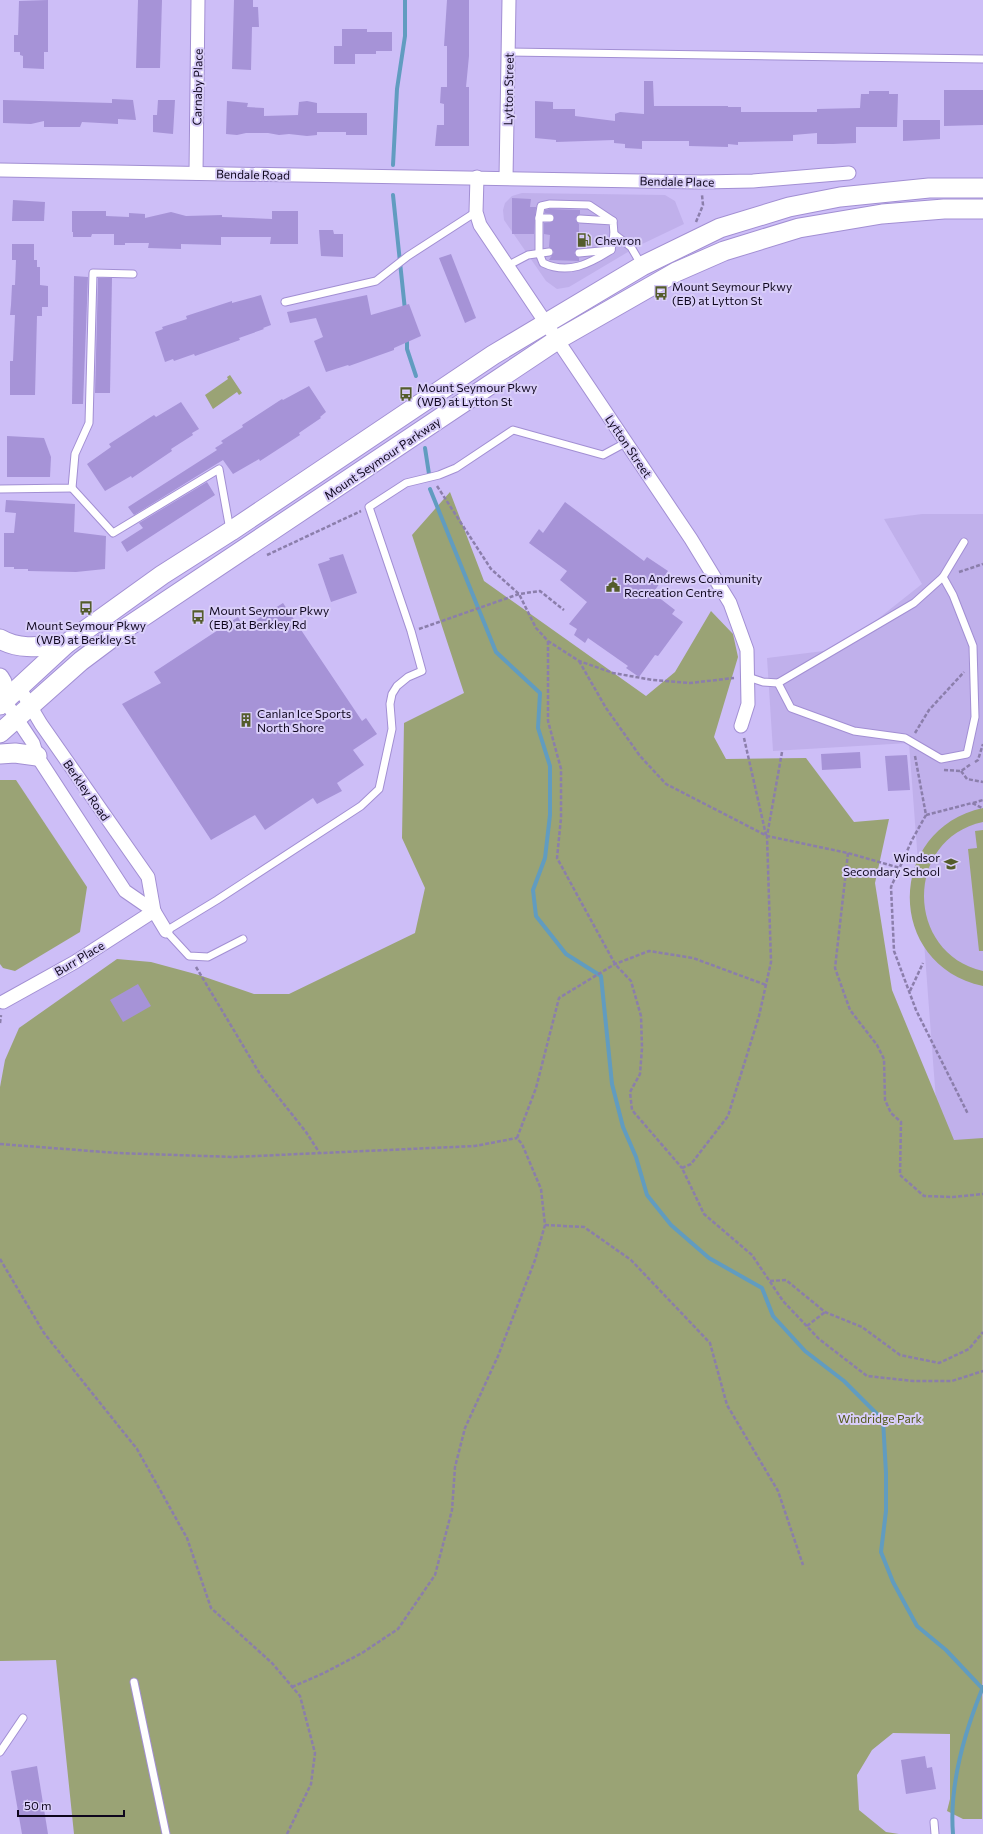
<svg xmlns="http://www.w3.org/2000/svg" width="983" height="1834" font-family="Commissioner,sans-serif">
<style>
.built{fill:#c0b0eb}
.green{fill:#9aa375}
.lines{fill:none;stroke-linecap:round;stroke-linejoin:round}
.stream{stroke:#619cc0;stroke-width:4}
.building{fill:#a693d7}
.service-casing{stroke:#a28fd3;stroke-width:9}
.minor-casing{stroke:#a28fd3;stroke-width:15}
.tertiary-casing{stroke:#a28fd3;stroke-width:19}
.secondary-casing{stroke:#a28fd3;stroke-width:21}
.path{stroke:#8b7eab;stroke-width:2.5;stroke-dasharray:4 2;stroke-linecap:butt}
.service{stroke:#fff;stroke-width:7}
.minor{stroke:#fff;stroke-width:13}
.tertiary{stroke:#fff;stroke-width:17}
.secondary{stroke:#fff;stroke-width:19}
.labels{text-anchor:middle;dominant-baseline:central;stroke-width:4;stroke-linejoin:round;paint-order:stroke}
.street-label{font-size:12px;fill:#0e061d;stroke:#d9cef9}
.poi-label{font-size:12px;fill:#0e061d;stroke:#d9cef9;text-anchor:start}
.park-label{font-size:12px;fill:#515a17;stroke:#d9cef9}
</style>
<rect width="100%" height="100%" fill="#cdbef7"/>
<g class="built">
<polygon points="522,193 665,195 675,201 684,224 638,246 569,287 557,289 546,281 504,220 503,210 505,203 512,196"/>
<polygon points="922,514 983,514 983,1164 941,1167 909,743 773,751 767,658 840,649 922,584 884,519"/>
</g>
<g class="green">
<polygon points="230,375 242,393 239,395 237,392 213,409 205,395 228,379 227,377"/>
<polygon points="450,492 484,581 646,696 675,672 711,611 733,634 738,657 714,737 726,759 806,758 854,822 889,819 875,883 892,990 954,1140 983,1138 982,1819 963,1819 947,1811 950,1799 950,1734 893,1733 872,1750 857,1775 859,1810 886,1832 899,1834 74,1834 56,1660 0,1661 0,1087 5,1060 19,1028 117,959 151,962 199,975 254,994 289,994 415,933 425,888 402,838 404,723 464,693 412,535"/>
<polygon points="0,780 16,780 87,887 80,932 15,971 3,968 0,964"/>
<path d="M 983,808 L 983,822 C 904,839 905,953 983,971 L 983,986 C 885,965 886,829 983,808 Z"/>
<polygon points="983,830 983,951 979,951 968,849 977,848 975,831"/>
</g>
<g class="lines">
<g class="stream">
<polyline points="393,165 397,89 405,36 405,0"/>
<polyline points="393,195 405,310"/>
<polyline points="407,338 407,349 416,376"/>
<polyline points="425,448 429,474"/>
<polyline points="430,489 496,652 540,693 538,728 550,766 550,815 545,858 533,890 536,916 566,954 601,976 612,1084 623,1127 636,1157 647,1195 671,1225 709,1258 762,1288 773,1316 805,1351 844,1381 883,1420 886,1473 886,1511 881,1552 893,1582 917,1626 946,1650 982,1688"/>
<path d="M 953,1834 C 949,1786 965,1731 983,1687"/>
</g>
</g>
<g class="building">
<polygon points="48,0 48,52 44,52 44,69 23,68 23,56 20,55 20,52 14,52 14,35 18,35 19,1"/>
<polygon points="138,0 162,0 160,68 136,68"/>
<polygon points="234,0 253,0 253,7 258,7 259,27 252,27 251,70 232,69"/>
<polygon points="447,0 469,0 469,56 466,87 469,87 469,146 435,146 437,125 444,125 444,104 440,103 441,87 447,87 447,46 444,46"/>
<polygon points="342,29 367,29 367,32 392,32 392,51 376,51 376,54 355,54 355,64 334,64 334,46 342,46"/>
<polygon points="644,81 653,81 654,106 728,106 728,107 741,107 741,112 817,112 817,109 860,108 861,94 869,94 869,91 889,91 889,94 898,94 897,127 856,127 856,143 833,144 817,144 817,133 793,135 793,141 738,142 738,145 728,144 728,147 689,146 689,141 642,141 642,149 625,148 625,144 614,143 614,140 556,142 556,140 535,138 535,101 553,102 553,109 575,109 575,116 615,121 615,114 620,112 644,114"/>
<polygon points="944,90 983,90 983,125 944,126"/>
<polygon points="112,99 133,100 136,120 118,119 118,124 82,122 80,127 44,127 44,121 31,124 3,123 3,100 112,103"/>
<polygon points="158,100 175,100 173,134 153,132 153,115 157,115"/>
<polygon points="227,101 248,103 247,107 264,108 264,116 298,115 299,102 307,101 317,103 317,113 367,113 367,135 346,135 346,132 317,132 317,135 307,136 289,134 279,135 268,133 246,133 237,135 226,134"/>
<polygon points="903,120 940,120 940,139 903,141"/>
<polygon points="512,198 531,199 530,207 536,207 534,234 512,234"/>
<polygon points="13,200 45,202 44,221 12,221"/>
<polygon points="550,209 580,210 580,214 575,219 579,224 579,248 574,253 579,258 579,261 549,260 554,252 549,247 550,235 544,234 544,223 552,222 554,220 553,214 545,213 545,210"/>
<polygon points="72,211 106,211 106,216 129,217 129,213 145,214 145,218 171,212 186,216 222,215 222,217 272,219 272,211 298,211 298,244 270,244 271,237 221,237 221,245 181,244 181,249 148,248 149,243 125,243 125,245 114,245 114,234 92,234 91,237 73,237 73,232 72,232"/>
<polygon points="319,230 333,230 334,234 343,234 343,257 321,256"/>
<polygon points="12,244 34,244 34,260 37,260 37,267 40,267 40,285 48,286 48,307 42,307 42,316 37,316 35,395 10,395 10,361 13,361 15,315 10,315 11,305 12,285 15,285 16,260 12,260"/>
<polygon points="451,254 476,318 465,323 439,258"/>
<polygon points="74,276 88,277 83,404 72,404"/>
<polygon points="98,278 112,278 110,393 95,393"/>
<polygon points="261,295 271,325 263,328 264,329 239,338 240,340 195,356 194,354 174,361 173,359 165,362 155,332 163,329 162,327 187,319 186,316 232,301 232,303"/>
<polygon points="367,295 371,315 409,304 421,336 394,348 394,350 349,366 348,365 326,372 314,341 323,337 316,318 290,323 287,312"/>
<polygon points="309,386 326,412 320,417 321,418 299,433 300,435 260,461 259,459 233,474 223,460 134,515 128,507 217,450 215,448 223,443 221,441 243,427 242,425 282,399 283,400"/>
<polygon points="181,402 199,429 192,433 193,435 171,449 172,451 132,478 131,476 105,491 87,464 111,447 109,444 154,415 156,417"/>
<polygon points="7,436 44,438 51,457 50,477 7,477"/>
<polygon points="207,482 215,495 127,552 121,542 143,528 139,523"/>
<polygon points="6,500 75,504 74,532 106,536 105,569 76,572 28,571 28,569 14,569 14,567 4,567 4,533 14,533 16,513 5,512"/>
<polygon points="565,502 644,561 647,557 668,571 653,593 675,610 672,614 683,622 658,656 655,655 639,677 626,668 628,666 588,638 585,643 574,635 577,629 569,624 587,602 560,580 567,571 529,543 539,529 543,533"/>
<polygon points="343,554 357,593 331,602 318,564 330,560 329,558"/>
<polygon points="283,603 362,721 366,718 377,734 353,750 364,765 337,783 342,791 317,804 313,798 265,830 255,815 211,840 122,704 161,683 154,672 238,617 244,628"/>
<polygon points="860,752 861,768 822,770 821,754"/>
<polygon points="907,755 910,790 888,791 885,756"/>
<polygon points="138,984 151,1006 123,1022 110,1000"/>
<polygon points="925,1756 927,1768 932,1767 936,1789 906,1794 901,1760"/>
<polygon points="37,1766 48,1834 22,1834 11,1771"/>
</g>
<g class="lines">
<defs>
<g id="service">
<polyline points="508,52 983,59"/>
<polyline points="539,218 541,206 550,204 589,205 613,221"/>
<path d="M 550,218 L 539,218 L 539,253 L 543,263 C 568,275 589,264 611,250"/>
<polyline points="580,219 613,221 614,234"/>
<polyline points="579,253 611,250 614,234 631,247 642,266"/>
<polyline points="509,265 528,255 549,252"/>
<polyline points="285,302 376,281 408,256 476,212"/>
<polyline points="72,488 113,533 219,469 230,530"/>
<polyline points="0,489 72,488 75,454 89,423 93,273 133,274"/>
<polyline points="748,677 763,682 778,683 914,603 943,577 964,542"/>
<polyline points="778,683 791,708 854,731 905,738 941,759 967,754 975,717 973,646 953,595 943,577"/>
<polyline points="243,939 208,957 189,956 166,931 217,900 361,806 379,789 392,729 390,704 392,694 397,686 408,677 422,671 411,631 369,507 406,483 439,475 456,468 513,430 603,455 627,442"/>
<polyline points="134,1682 166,1834"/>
<polyline points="0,1752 23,1718"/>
<polyline points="934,1822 935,1834"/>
</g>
<g id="minor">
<polyline points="0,170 701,182 753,181 849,173"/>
<polyline points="196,173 198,0"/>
<polyline points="477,177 476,212 480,225 691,539 730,603 747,650 748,704 741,726"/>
<polyline points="506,178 509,0"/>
<polyline points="19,687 41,724 148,877 154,911"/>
<polyline points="5,701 33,743 37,756 125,891 154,911 166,931"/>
<polyline points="3,1002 75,962 154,911"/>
</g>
<polyline id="tertiary" points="0,677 3,682 5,701"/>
<g id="secondary">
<path d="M 0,639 C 20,651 44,646 66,644"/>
<polyline points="0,705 66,644 162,575 231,531 493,355 642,266 720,228 789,207 840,197 929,188 983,188"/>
<polyline points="0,733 81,661 117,634 557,340 676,272 724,251 799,228 882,214 944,209 983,209"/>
<polyline points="0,754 15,753 37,756"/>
</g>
</defs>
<use href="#service" class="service-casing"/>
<use href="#minor" class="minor-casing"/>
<use href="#tertiary" class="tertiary-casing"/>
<use href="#secondary" class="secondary-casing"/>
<g class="path">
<polyline points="696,222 703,205 702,195"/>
<polyline points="437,486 491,569 519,594 536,628 548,641 579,661 613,673 653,680 690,683 734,678"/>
<polyline points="267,555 361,511"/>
<polyline points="959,572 983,564"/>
<polyline points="419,629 519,594 540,591 564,610"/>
<polyline points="548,641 548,721 561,769 561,818 557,858 615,964 631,981 641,1016 642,1048 640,1074 630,1092 632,1110 682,1168"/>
<polyline points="579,661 606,708 640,756 666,784 767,836 848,853 900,868"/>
<polyline points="915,733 929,710 964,672"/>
<polyline points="744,738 766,835"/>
<polyline points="782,752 767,836 771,962 759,1016 728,1116 691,1164 682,1168 704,1214 752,1255 783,1301 819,1339 867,1376 913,1381 952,1381 983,1371"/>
<polyline points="915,756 926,815 912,840 891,887 894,951 916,1010 968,1114"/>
<polyline points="975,762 978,760 983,744"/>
<polyline points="944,770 961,771 971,764"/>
<polyline points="961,771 967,779 983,782"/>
<polyline points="973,803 983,800"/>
<polyline points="926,815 972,803 982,808"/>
<polyline points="848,853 835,968 850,1010 877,1045 884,1059 885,1100 891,1113 901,1122 900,1175 924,1196 953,1197 983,1194"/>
<polyline points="196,967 260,1074 306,1132 319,1152"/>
<polyline points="910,991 923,963"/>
<polyline points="0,1023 1,1015"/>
<polyline points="517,1138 536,1088 559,998 615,964 649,951 693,958 766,985"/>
<polyline points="0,1144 117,1153 234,1157 475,1146 517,1138"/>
<polyline points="545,1225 584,1227 631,1260 710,1343 727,1405 778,1491 803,1565"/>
<polyline points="0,1259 44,1333 137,1449 187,1538 211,1608 272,1663 300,1696 315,1753 311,1784 287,1834"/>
<polyline points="770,1281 786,1280 825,1312 862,1327 900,1355 939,1363 969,1349 983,1332"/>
<polyline points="807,1326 825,1312"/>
<polyline points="292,1687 324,1673 362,1653 398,1629 435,1575 452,1510 455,1467 465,1428 498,1356 535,1260 545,1225 541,1189 522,1144 517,1138"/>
</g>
<use href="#service" class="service"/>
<use href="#minor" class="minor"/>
<use href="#tertiary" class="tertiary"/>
<use href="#secondary" class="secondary"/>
</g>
<defs>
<symbol id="fuel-bare" viewBox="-9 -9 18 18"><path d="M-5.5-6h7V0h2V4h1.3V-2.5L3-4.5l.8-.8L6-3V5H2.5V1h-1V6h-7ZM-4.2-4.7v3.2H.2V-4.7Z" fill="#545c2b" stroke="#d9cef9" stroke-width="2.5" paint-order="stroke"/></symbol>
<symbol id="bus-bare" viewBox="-9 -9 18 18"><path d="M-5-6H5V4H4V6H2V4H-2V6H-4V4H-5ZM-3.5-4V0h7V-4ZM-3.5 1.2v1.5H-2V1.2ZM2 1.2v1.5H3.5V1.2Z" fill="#545c2b" stroke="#d9cef9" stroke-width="2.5" paint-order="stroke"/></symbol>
<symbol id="civic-bare" viewBox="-9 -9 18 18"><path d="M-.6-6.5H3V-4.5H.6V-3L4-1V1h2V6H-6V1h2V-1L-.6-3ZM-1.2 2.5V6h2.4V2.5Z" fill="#545c2b" stroke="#d9cef9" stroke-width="2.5" paint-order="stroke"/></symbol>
<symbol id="building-bare" viewBox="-9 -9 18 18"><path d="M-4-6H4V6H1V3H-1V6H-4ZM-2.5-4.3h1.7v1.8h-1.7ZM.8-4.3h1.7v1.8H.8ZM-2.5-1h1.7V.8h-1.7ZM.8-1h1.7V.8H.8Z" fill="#545c2b" stroke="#d9cef9" stroke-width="2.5" paint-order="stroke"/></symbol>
<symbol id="school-bare" viewBox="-9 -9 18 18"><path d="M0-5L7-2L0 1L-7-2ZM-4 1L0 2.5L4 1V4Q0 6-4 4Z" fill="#545c2b" stroke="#d9cef9" stroke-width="2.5" paint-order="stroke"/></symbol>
</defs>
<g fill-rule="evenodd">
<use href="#fuel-bare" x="574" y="230" width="20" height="20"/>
<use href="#bus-bare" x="651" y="283" width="20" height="20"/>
<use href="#bus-bare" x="396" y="384" width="20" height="20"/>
<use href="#civic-bare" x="603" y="575" width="20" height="20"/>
<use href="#bus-bare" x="76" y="598" width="20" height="20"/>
<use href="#bus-bare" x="188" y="607" width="20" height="20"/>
<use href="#building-bare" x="236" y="710" width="20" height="20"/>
<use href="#school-bare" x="941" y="854" width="20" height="20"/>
</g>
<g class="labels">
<g class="street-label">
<text transform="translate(197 87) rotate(-89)">Carnaby Place</text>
<text transform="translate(508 89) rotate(-89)">Lytton Street</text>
<text transform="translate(253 174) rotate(1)">Bendale Road</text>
<text transform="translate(677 181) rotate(1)">Bendale Place</text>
<text transform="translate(629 446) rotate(56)">Lytton Street</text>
<text transform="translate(382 458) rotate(-34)">Mount Seymour Parkway</text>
<text transform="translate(87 790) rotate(55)">Berkley Road</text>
<text transform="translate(79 958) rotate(-31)">Burr Place</text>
</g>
<g class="poi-label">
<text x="595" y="240">Chevron</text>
<text x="672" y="286">Mount Seymour Pkwy<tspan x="672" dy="14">(EB) at Lytton St</tspan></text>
<text x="417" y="387">Mount Seymour Pkwy<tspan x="417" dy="14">(WB) at Lytton St</tspan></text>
<text x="624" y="578">Ron Andrews Community<tspan x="624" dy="14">Recreation Centre</tspan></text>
<text x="209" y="610">Mount Seymour Pkwy<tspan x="209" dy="14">(EB) at Berkley Rd</tspan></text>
<text x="86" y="625" text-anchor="middle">Mount Seymour Pkwy<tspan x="86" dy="14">(WB) at Berkley St</tspan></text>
<text x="257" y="713">Canlan Ice Sports<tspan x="257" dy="14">North Shore</tspan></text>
<text x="940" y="857" text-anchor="end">Windsor<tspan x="940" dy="14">Secondary School</tspan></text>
</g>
<g class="park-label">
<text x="880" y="1418">Windridge Park</text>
</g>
</g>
<path d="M18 1810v6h106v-6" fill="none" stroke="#0e061d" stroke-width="2"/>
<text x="24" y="1810" font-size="12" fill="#0e061d" stroke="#d9cef9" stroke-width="3" paint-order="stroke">50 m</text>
</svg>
